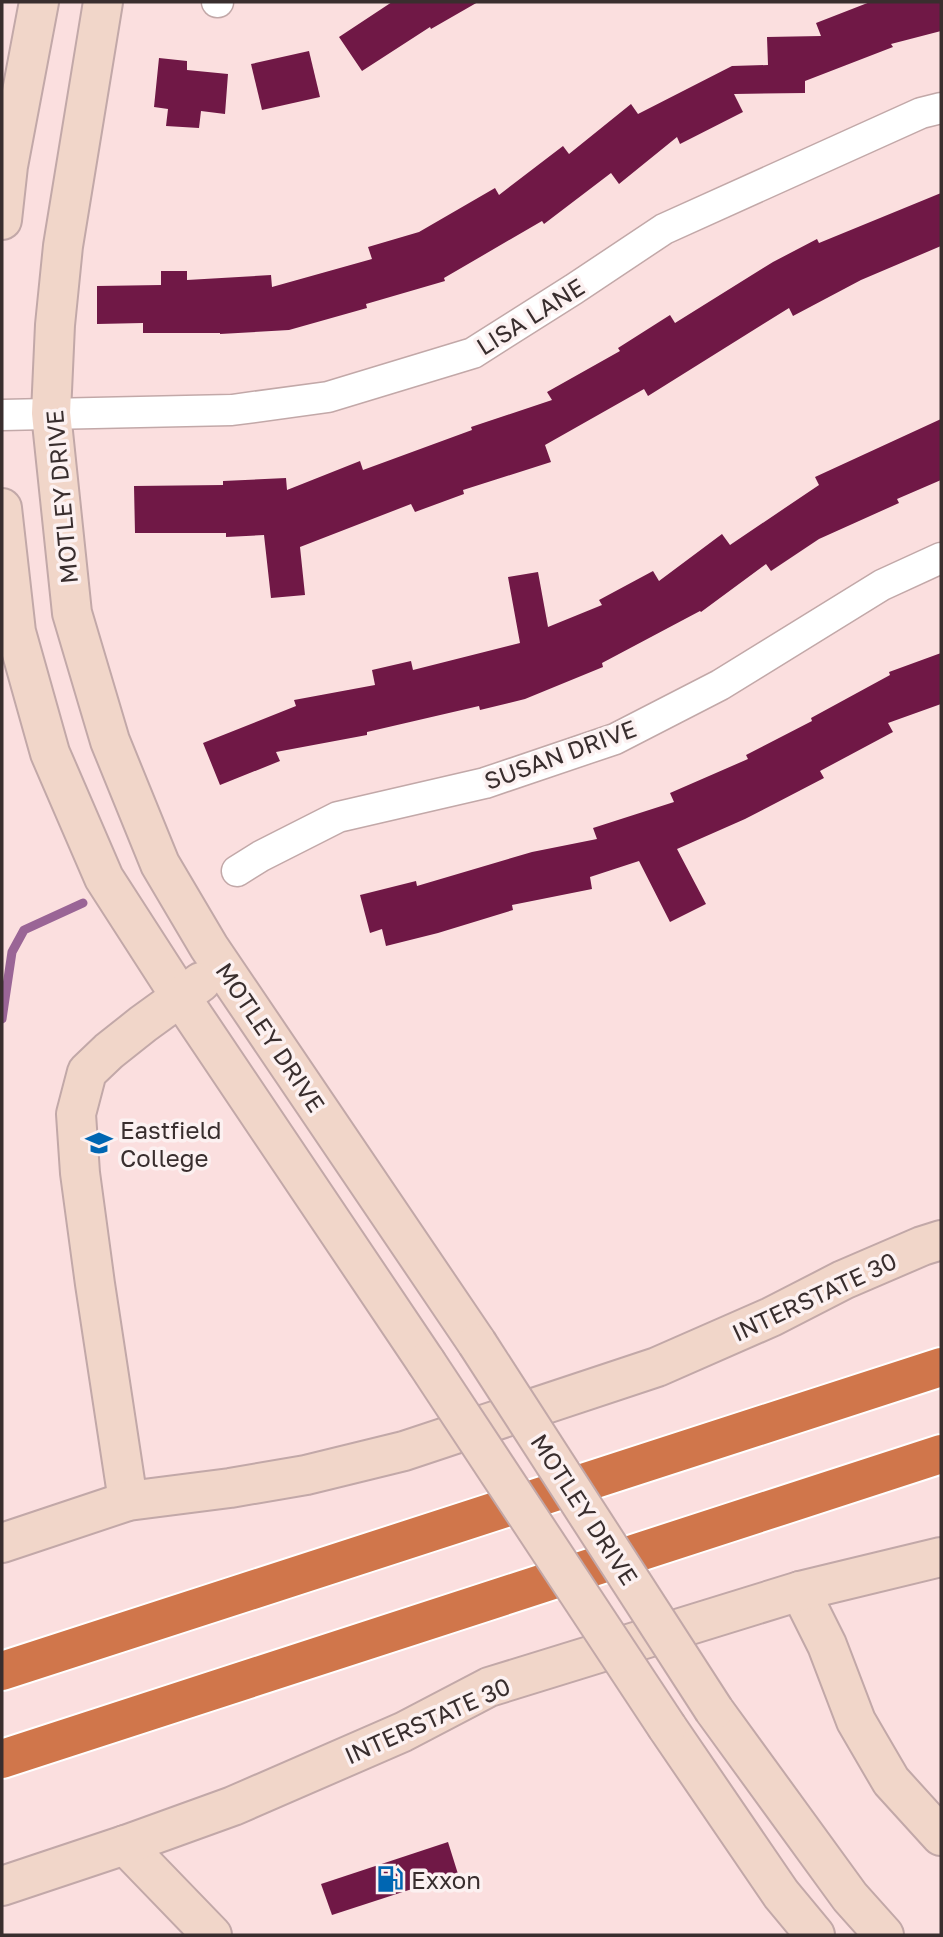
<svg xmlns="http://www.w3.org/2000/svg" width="943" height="1937" font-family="'Golos Text',sans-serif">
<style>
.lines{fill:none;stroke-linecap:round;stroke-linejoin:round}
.stream{stroke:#9a6596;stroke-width:9}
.building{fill:#701846}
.minor-casing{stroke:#c2a8a8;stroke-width:33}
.secondary-casing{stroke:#c2a8a8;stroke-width:42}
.motorway-casing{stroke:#fff;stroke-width:42}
.minor{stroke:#fff;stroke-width:30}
.secondary{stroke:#f1d6c9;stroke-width:38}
.motorway{stroke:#d0764b;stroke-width:38}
.secondary-bridge-casing{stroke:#c2a8a8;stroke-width:42;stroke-linecap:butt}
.secondary-bridge{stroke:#f1d6c9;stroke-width:38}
.labels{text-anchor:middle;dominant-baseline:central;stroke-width:7;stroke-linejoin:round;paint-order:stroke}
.street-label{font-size:24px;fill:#392e2e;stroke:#fcf1f1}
.poi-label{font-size:24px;fill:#392e2e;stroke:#fcf1f1;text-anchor:start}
</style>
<rect width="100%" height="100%" fill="#fbdfdf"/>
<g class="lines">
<polyline class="stream" points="2,1019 12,952 24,930 83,903"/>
</g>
<g class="building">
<polygon points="392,2 478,2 431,29 430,27 362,71 339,37"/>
<polygon points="870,2 941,2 941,31 891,44 893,47 805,81 805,93 734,94 743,112 680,144 677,137 619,184 611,173 544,224 542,221 444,278 445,281 366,304 367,308 289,330 220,334 220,333 143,333 143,323 97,324 97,286 161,285 161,271 187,271 187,280 271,275 272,287 372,259 368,247 419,232 495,188 499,195 563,146 569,154 631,104 638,114 732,66 768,65 767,37 821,36 816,23"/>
<polygon points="309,51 320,97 262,110 251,64"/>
<polygon points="159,58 187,61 187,70 228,74 225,114 201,111 199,128 166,126 168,109 154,107"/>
<polygon points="941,193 941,246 861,280 793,316 789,308 648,396 644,389 545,445 551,462 463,490 464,494 415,512 411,504 300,547 305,595 271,598 264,535 226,537 226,533 135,533 134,486 223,485 223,481 286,478 287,490 360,461 363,470 472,430 471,427 552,400 547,392 620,351 618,348 670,315 675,323 773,262 817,239 819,243"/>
<polygon points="941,419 941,480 897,499 899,503 819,539 771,571 766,564 701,612 700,611 602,663 603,667 525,699 480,710 479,706 367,732 367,735 276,752 280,761 220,785 203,743 296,706 294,700 375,685 372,670 411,661 413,670 520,643 508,577 538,572 548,627 602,605 599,600 653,571 659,581 722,534 730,545 819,485 815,477"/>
<polygon points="941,653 941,704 888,723 893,732 820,771 824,778 745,819 677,849 706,904 670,922 639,861 590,877 592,889 512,905 513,910 438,933 386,946 382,929 370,933 360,895 416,881 417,886 532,852 597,839 593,828 674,802 670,793 748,759 746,755 812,721 811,718 890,675 889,672"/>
<polygon points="448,1842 458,1874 332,1915 321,1884"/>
</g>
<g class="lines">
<defs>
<g id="minor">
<polyline points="217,2 218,2"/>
<polyline points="2,415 232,410 328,397 473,353 574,289 664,229 921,113 941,108"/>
<polyline points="237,871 261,856 338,817 485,783 615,739 720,685 882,585 941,558"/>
</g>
<g id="secondary">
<polyline points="103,2 63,246 55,325 51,413 72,613 110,741 160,864 209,947 477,1343"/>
<polyline points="2,220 8,166 39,2"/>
<polyline points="2,508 16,632 50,753 104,878 180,996 426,1362"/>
<polyline points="128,1501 95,1284 80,1173 76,1114 87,1072 109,1051 143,1024 201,982"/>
<polyline points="2,1543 128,1501 230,1488 306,1475 404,1451 657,1367 771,1317 843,1280 922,1246 941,1240"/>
<polyline points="800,1591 827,1645 856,1721 891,1781 941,1836"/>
<polyline points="714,1710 850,1897 884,1935"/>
<polyline points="667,1727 781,1894 815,1935"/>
<polyline points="125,1845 212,1935"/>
<polyline points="2,1886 125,1845 233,1806 403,1732 489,1687 800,1591 941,1557"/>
</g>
<g id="motorway">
<polyline points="2,1671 941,1367"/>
<polyline points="2,1759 941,1454"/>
</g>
</defs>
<use href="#minor" class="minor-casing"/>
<use href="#secondary" class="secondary-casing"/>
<use href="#motorway" class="motorway-casing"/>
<use href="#minor" class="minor"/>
<use href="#secondary" class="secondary"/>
<use href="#motorway" class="motorway"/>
<defs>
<g id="secondary-bridge">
<polyline points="477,1343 714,1710"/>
<polyline points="426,1362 667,1727"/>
</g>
</defs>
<use href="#secondary-bridge" class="secondary-bridge-casing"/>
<use href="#secondary-bridge" class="secondary-bridge"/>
</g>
<defs>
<symbol id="university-bare" viewBox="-9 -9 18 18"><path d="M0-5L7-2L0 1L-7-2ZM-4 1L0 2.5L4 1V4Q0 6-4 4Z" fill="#0066b2" stroke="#fcf1f1" stroke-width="2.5" paint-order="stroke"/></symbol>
<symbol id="fuel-bare" viewBox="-9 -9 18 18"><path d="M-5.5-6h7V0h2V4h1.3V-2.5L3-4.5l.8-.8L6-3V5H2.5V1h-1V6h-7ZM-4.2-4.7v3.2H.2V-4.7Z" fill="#0066b2" stroke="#fcf1f1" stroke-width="2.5" paint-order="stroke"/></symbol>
</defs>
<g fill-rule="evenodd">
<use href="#university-bare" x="80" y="1124" width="38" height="38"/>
<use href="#fuel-bare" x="371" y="1860" width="38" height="38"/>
</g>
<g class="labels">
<g class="street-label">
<text transform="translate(530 316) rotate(-32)">LISA LANE</text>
<text transform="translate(61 497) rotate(-95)">MOTLEY DRIVE</text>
<text transform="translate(560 754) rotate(-20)">SUSAN DRIVE</text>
<text transform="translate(271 1037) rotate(56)">MOTLEY DRIVE</text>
<text transform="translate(814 1296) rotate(-25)">INTERSTATE 30</text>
<text transform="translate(585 1509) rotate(57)">MOTLEY DRIVE</text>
<text transform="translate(427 1720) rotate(-24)">INTERSTATE 30</text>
</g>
<g class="poi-label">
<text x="120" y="1129">Eastfield<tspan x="120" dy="28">College</tspan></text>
<text x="411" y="1879">Exxon</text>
</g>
</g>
<rect width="943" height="1937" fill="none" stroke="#392e2e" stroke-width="7"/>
</svg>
